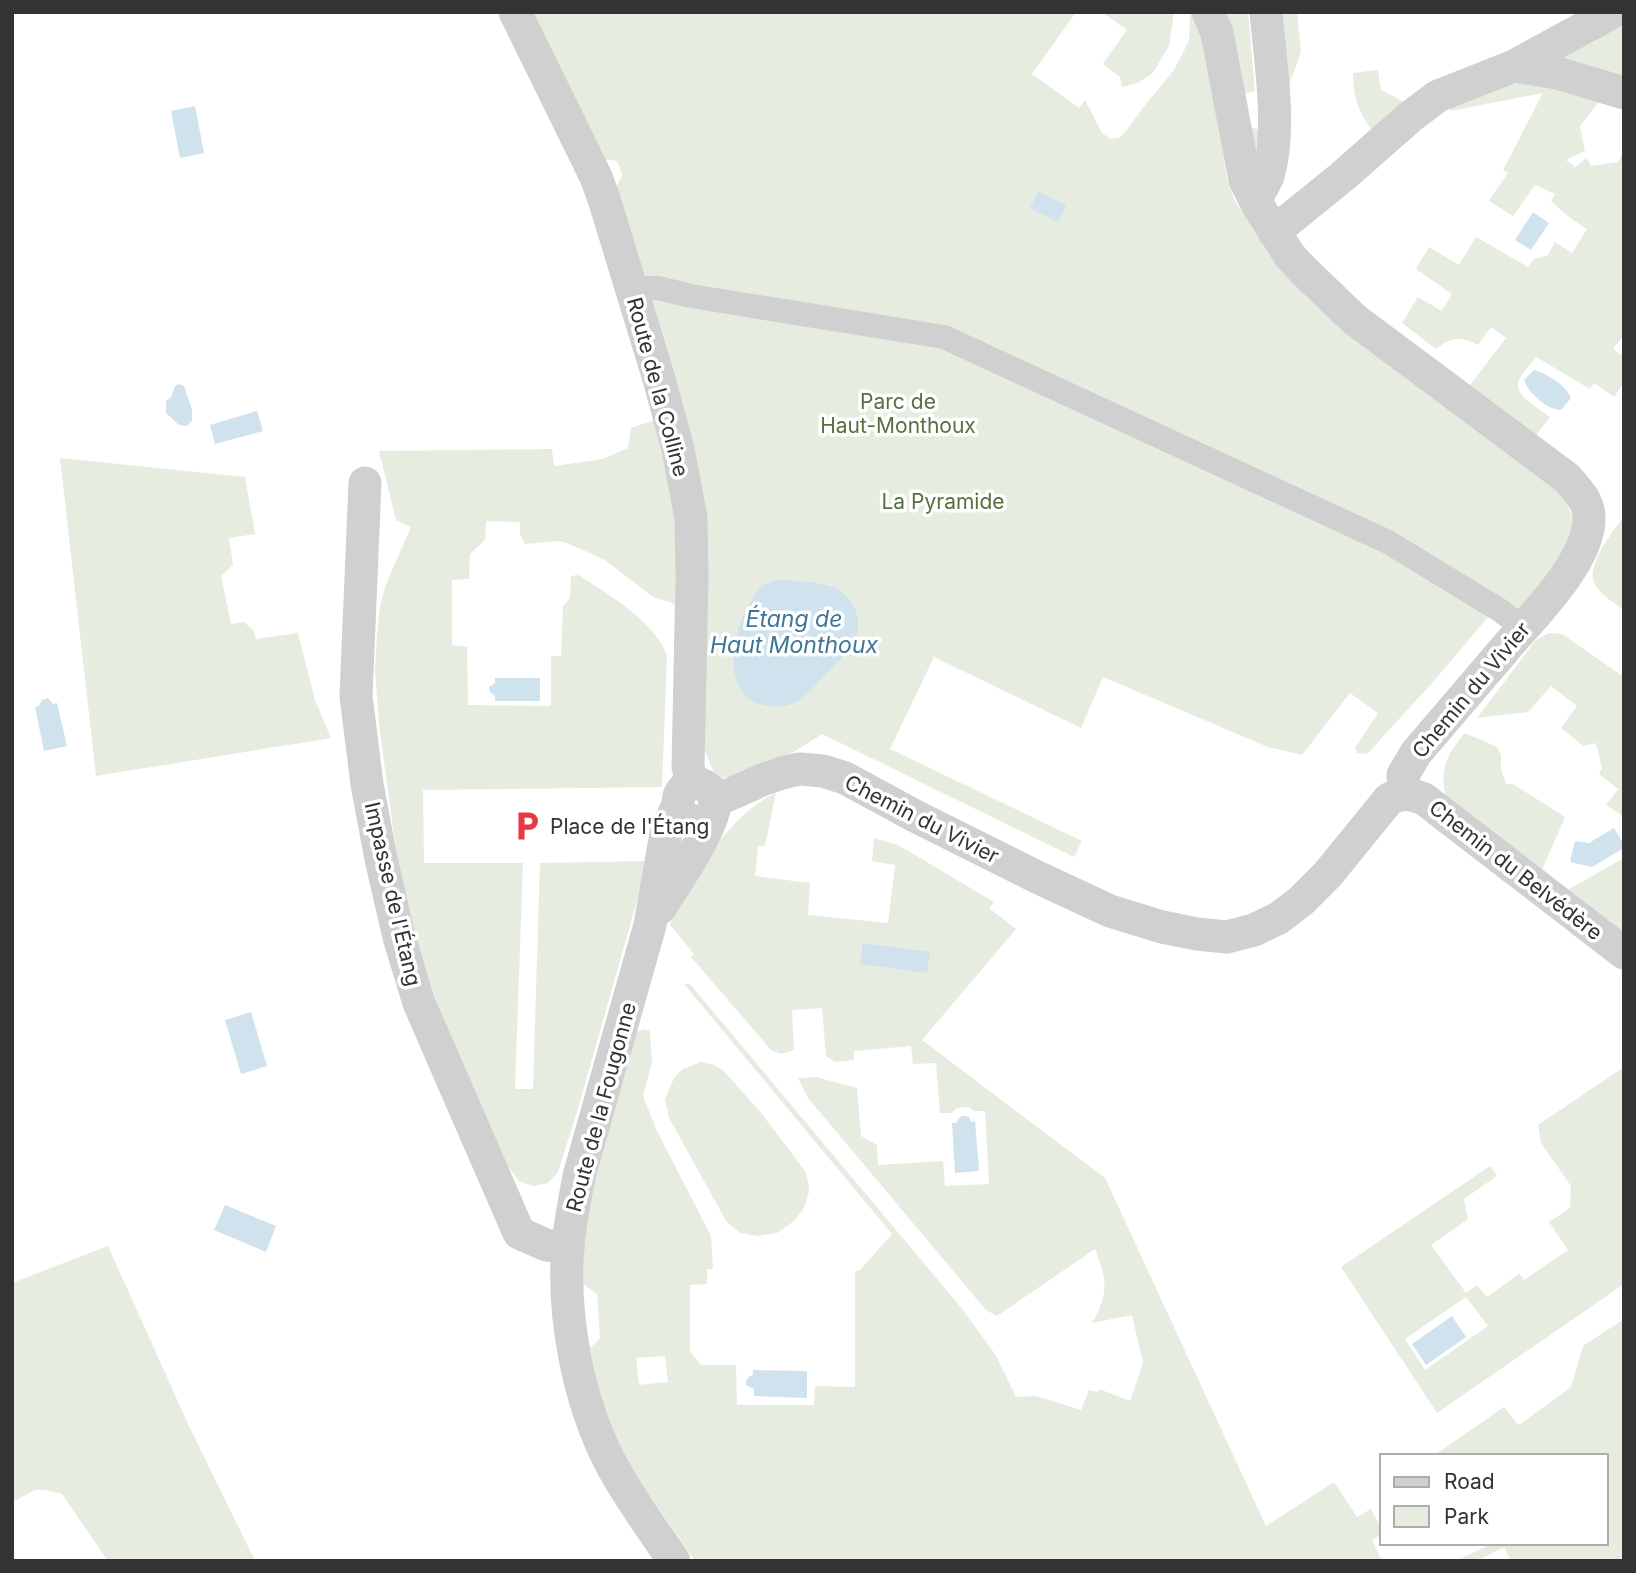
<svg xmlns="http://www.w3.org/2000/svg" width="1636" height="1573" font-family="Inter,sans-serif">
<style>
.green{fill:#e6ecdf;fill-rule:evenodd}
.water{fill:#cfe2ee}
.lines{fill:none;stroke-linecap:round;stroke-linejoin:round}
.pedestrian{stroke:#d0d0d0;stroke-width:24}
.minor{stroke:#d0d0d0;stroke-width:33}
.labels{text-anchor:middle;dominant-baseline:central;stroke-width:7;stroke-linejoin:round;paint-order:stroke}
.street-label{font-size:21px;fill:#333;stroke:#fff}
.park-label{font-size:21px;fill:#56703f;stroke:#fff}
.poi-label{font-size:21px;fill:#333;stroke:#fff;text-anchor:start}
.water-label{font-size:23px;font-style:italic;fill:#3f7597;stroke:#fff}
</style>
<rect width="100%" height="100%" fill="#fff"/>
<g class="green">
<path d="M 529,12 L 1076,12 L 1032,74 L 1079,108 L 1085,100 L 1102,133 L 1111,139 L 1119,138 L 1126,131 L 1145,105 L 1174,70 L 1189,41 L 1190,12 L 1193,12 L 1203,34 L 1212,80 L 1227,179 L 1234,199 L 1240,209 L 1293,275 L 1533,463 L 1567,502 L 1574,522 L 1568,548 L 1517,615 L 1488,617 L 1433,682 L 1367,754 L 1357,753 L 1355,748 L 1378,713 L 1350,693 L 1302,755 L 1268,747 L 1103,677 L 1081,728 L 934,657 L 890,749 L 1082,841 L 1074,857 L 822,734 C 793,753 758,775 722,778 L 713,771 L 700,737 L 708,602 L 706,535 L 649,301 L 651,276 L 640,274 L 616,188 L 622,175 L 617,161 L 602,159 Z"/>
<polygon points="1102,12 1174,12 1169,46 1152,74 1137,83 1122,87 1120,77 1103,64 1127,30"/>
<polygon points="1218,12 1248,12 1255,91 1243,94 1247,126 1260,130 1261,153 1252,151"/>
<polygon points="1278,12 1297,12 1301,52 1289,85"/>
<polygon points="1624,18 1624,82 1552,61"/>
<path d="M 1378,70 L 1381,90 L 1412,106 L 1374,133 C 1359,113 1353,98 1353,73 Z"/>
<path d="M 1516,82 L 1605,94 L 1580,126 L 1585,151 L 1566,160 L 1575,167 L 1587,158 L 1591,166 L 1618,162 L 1624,150 L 1624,314 L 1621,319 L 1624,321 L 1624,335 L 1613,349 L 1624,357 L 1624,383 L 1614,397 L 1594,383 L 1590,389 L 1536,357 C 1531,364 1522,372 1519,380 C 1512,395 1540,409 1550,417 L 1534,438 L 1467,389 L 1506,338 L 1491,327 L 1478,345 C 1460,336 1452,336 1436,349 L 1402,323 L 1418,297 L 1442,311 L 1452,294 L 1416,269 L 1429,247 L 1459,265 L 1476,237 L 1528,267 L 1534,259 L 1548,255 L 1555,242 L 1572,253 L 1587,229 L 1570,218 L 1551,201 L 1555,194 L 1535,185 L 1513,216 L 1489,201 L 1508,173 L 1503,170 L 1543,93 L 1450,111 L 1454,101 Z"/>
<path d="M 660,418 L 677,503 L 675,604 L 653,597 L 605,560 L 581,549 L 561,541 L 525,544 L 520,534 L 520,522 L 486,521 L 485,540 L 470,554 L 469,579 L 452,580 L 452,645 L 467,647 L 468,705 L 551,706 L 551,656 L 561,656 L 563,606 L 570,598 L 571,576 L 578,575 C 607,593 655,622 667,655 L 662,787 L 423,790 L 424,863 L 523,863 L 515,1089 L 533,1089 L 540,863 L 647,861 L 643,880 L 577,1112 L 558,1172 L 548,1183 L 533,1186 L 519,1181 L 501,1157 L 449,1038 L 417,944 L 398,864 L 394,836 L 379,724 L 375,670 L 377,634 L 380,606 L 386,584 L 411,527 L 396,520 L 379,451 L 552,449 L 554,466 L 603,459 L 628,448 L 631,428 Z"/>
<polygon points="60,458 245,477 255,534 229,538 233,565 221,576 231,624 244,622 254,631 256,639 298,633 315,700 331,738 96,776"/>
<path d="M 1624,516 L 1624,610 C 1614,603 1596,592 1593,579 C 1589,562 1614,530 1624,516 Z"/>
<polygon points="1549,633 1562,634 1624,677 1624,820 1619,813 1606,805 1618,789 1599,774 1602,768 1596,743 1583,746 1561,728 1577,706 1551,686 1528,712 1477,718 1536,640"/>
<path d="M 1465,733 L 1497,747 L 1501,755 L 1501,769 L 1506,784 L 1513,784 L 1565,817 L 1540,874 L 1447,803 C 1439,771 1444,758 1465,733 Z"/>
<path d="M 776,793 L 765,846 L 758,846 L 755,876 L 810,883 L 808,915 L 888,923 L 895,865 L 872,861 L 874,838 L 898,845 L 994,902 L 989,908 L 1016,929 L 922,1040 L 1105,1178 L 1266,1526 L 1334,1482 L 1357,1517 L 1371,1509 L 1382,1530 L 1382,1534 L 1372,1540 L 1382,1561 L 695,1561 L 637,1478 L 612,1433 L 597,1382 L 590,1348 L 600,1338 L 597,1294 L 583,1284 L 583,1223 L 632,1033 L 645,1029 L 650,1031 L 652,1062 L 643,1096 L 657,1131 L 711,1236 L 713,1269 L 707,1269 L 707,1284 L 690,1285 L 690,1351 L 701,1365 L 736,1365 L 737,1405 L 814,1405 L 815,1386 L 855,1387 L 855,1272 L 860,1270 L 892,1234 L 684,984 L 690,984 L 963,1310 L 995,1354 L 1016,1397 L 1036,1396 L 1081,1410 L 1089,1390 L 1097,1392 L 1099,1389 L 1130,1401 L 1143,1363 L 1132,1315 L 1092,1323 C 1109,1294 1107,1279 1095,1249 L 997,1316 L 986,1310 L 808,1098 L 798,1078 L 816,1077 L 857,1088 L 861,1136 L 877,1145 L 878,1165 L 943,1161 L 945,1186 L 989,1184 L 985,1111 L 974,1111 L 969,1107 L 957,1108 L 951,1113 L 940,1113 L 936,1063 L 913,1064 L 911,1046 L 854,1051 L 854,1060 L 835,1062 L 826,1056 L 822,1008 L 792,1010 L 794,1050 L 781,1054 L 771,1050 L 691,957 L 694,954 L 670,925 C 686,882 733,811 776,793 ZM 665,1356 L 668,1382 L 639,1385 L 636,1358 Z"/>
<polygon points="1624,858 1624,935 1564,892"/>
<polygon points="701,1062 714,1065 723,1070 762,1114 805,1171 808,1181 809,1192 804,1208 794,1221 777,1233 758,1236 740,1233 726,1221 669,1118 665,1099 674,1078 683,1069"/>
<path d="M 1624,1067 L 1624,1284 L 1437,1413 L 1341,1267 L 1490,1166 L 1497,1176 L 1464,1199 L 1468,1219 L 1431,1245 L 1466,1293 L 1477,1285 L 1487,1297 L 1519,1274 L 1524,1280 L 1568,1250 L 1549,1222 L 1570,1208 L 1571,1186 L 1541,1143 L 1538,1125 ZM 1466,1297 L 1488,1326 L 1425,1370 L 1405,1339 Z"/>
<polygon points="108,1246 188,1424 255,1561 108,1561 62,1494 45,1490 35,1490 12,1502 12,1283"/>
<polygon points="1624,1319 1624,1561 1511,1561 1504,1547 1477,1561 1458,1560 1493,1543 1606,1543 1606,1456 1433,1456 1504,1407 1518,1425 1522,1423 1571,1387 1583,1346"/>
</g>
<g class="water">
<polygon points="195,106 204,153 180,158 171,111"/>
<polygon points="1038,192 1066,205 1058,222 1030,208"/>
<polygon points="1533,212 1549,223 1531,250 1515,240"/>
<path d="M 1534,370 C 1547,374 1565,384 1571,398 L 1561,410 C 1548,410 1528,393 1524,380 Z"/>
<polygon points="179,384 184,386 192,409 192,421 187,426 179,425 166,413 166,401 171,397 175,386"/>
<polygon points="257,411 263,431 215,444 210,425"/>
<path d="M 777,580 C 794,581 819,581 835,588 C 858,600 864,626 852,647 C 848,653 842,658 837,663 C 826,673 811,692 799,700 C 791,706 777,708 768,706 C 721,699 731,638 747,608 C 751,601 755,592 762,586 C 766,583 772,582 777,580 Z"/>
<polygon points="495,678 540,678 540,701 495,701 495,696 490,692 489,687 495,683"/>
<polygon points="48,698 53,704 57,703 67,746 44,751 35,707 39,706 42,700"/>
<polygon points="1614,828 1624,845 1624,848 1592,867 1570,862 1575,841 1589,843"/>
<polygon points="863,943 930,952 927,973 860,964"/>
<polygon points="251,1012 267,1066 241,1074 225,1020"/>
<polygon points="962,1116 965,1116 969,1117 971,1122 975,1121 979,1171 955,1173 952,1123 957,1123 958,1119"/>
<polygon points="225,1205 276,1226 266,1252 214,1230"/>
<polygon points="1452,1316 1466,1337 1426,1365 1412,1344"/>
<path d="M 753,1370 L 807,1371 L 807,1398 L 754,1396 L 754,1389 L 746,1385 C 746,1379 748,1377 753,1375 Z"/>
</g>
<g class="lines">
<polyline class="pedestrian" points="632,287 658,288 691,296 944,337 1388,542 1501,611 1523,628"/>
<g class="minor">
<polyline points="515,12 596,177 604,199 659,379 678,449 691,518 692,577 688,767 692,784"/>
<path d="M 1208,12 L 1217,33 L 1245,180 L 1257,204 L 1290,256 L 1304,271 L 1354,319 L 1567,478 C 1578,491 1590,502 1589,520 C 1588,563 1531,618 1504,650 C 1475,684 1446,718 1416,753 L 1403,775 L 1405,793"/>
<polyline points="1514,66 1557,73 1624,93"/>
<path d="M 1255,200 C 1259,192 1265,184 1268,176 C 1282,130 1270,60 1266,12"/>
<polyline points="1274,232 1343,176 1410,117 1438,96 1514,66 1613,12"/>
<polyline points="365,483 356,696 367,784 381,859 399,937 419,1003 519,1233 546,1245 568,1248"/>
<path d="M 715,801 L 762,780 L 785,772 L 800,769 L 823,771 L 845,778 L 915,816 L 1039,878 L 1110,911 L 1162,927 L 1197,934 L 1227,937 L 1254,930 L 1279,918 L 1301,901 L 1328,874 L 1389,799 C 1402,792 1411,794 1424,799 L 1624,953"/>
<path d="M 660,908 C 673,887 717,823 715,801 C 715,796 712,791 708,788 C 688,773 667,799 685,818 C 696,823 705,822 713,813"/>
<path d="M 674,1561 C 653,1530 627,1495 610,1462 C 578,1400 562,1315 568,1245 C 570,1222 575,1199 579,1176 L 650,925 L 667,828 L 677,807"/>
</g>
</g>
<defs>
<symbol id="parking-bare" viewBox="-9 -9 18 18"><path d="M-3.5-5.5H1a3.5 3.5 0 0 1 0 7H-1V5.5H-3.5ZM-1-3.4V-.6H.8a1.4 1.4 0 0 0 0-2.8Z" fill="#e63946" stroke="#fff" stroke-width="2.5" paint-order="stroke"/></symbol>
</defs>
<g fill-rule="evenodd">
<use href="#parking-bare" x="505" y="804" width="44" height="44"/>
</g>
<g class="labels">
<g class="street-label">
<text transform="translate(658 387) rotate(75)">Route de la Colline</text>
<text transform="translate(1471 690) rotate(-50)">Chemin du Vivier</text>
<text transform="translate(922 819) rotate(27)">Chemin du Vivier</text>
<text transform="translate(1516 870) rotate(38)">Chemin du Belvédère</text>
<text transform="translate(393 894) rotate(77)">Impasse de l'Étang</text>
<text transform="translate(601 1107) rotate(-75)">Route de la Fougonne</text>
</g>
<g class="park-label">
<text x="898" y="401">Parc de<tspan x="898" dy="24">Haut-Monthoux</tspan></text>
<text x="943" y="501">La Pyramide</text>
</g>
<g class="poi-label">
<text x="550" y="826">Place de l'Étang</text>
</g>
<g class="water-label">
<text x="794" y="619">Étang de<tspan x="794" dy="26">Haut Monthoux</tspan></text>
</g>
</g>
<rect width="1636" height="1573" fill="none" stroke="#333333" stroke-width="28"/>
<rect x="1380" y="1454" width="228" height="91" fill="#ffffff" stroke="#adadad" stroke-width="2"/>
<rect x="1394" y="1477" width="35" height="10" fill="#d0d0d0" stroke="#adadad" stroke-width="2"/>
<text x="1444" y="1489" font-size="21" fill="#333333">Road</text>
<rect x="1394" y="1506" width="35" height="21" fill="#e6ecdf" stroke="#adadad" stroke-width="2"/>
<text x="1444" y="1524" font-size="21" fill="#333333">Park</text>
</svg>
